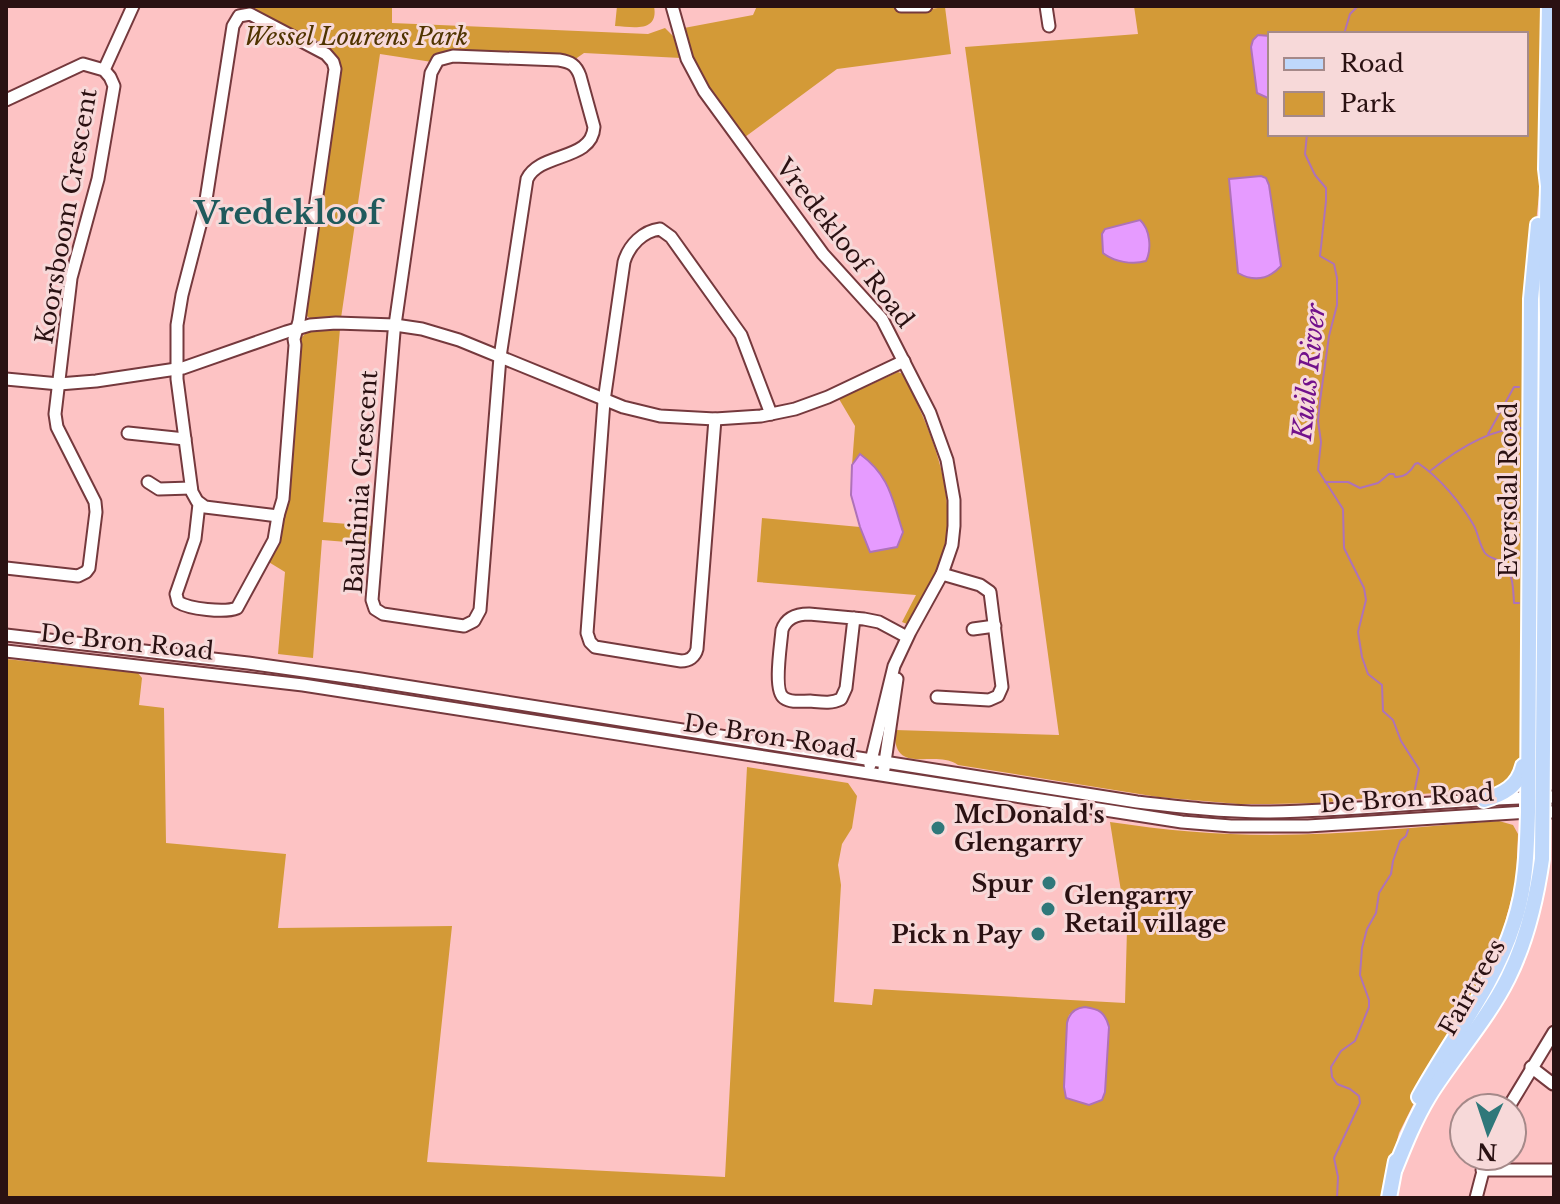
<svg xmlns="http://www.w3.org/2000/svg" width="1560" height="1204" font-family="'Libre Baskerville',serif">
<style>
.green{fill:#d39a37;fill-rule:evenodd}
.water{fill:#e69bff;stroke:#ae72b8;stroke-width:2}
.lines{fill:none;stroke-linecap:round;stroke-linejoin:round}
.stream{stroke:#ae72b8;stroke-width:2}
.minor-casing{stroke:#75393d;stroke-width:15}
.major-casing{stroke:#fff;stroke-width:18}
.minor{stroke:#fff;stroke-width:11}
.major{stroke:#bfd8fb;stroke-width:14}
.poi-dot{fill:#2f787a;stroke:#f7d9d9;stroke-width:3}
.labels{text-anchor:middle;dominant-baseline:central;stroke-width:6;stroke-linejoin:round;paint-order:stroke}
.park-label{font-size:24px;font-style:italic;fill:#503400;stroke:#f7d9d9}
.street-label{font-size:24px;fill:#2a1112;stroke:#f7d9d9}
.poi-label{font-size:24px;font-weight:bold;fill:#2a1112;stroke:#f7d9d9;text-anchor:start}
.water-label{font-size:26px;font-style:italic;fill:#72118b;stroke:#f7d9d9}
.district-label{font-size:32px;font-weight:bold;fill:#1f5a5c;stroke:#f7d9d9}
</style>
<rect width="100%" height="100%" fill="#fdc3c4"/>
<g class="green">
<path d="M 244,6 L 392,6 L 392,23 L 648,34 L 665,28 L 673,36 L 681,58 L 584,53 L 574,60 L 451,51 L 438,56 L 432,62 L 380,54 L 341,318 C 329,319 312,324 304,313 L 339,67 L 245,10 Z"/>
<path d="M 617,6 L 654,6 C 659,33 633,27 615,26 Z"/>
<polygon points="757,6 879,6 916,11 945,7 951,54 837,69 745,137 702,77 692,55 684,28 753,15"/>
<path d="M 1134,6 L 1546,6 L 1542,168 L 1525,322 L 1523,664 L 1520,770 L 1513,779 L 1495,789 L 1376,797 L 1320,803 L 1268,804 L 1238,804 L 1158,797 L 958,765 C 935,748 892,778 895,730 L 1059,735 L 965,47 L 1138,34 ZM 1270,34 L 1526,34 L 1526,134 L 1270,134 Z"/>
<polygon points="325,329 340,329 323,522 373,526 372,544 322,540 313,658 278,654 285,572 267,561 279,539 301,338 307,332"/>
<path d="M 898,372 L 903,374 L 906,379 C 934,439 963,504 938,570 C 930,589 917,606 907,624 L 902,622 L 916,595 L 757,582 L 762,518 L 860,527 L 870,551 L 860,454 L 852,465 L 855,426 L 839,399 Z"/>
<path d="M 6,659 L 138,673 L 142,678 L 139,705 L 164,708 L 166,843 L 286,854 L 278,928 L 452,926 L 427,1162 L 725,1177 L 747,767 L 848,783 L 857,796 L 852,828 L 842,844 L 838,865 L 841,885 L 834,1002 L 872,1005 L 874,989 L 1125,1003 L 1127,929 L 1110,822 C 1163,830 1217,835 1271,835 C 1347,835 1423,826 1499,821 L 1513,825 L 1518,834 L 1516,882 L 1501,937 L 1481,983 L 1451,1029 L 1399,1133 L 1386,1184 L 1384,1198 L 6,1198 ZM 1078,1008 L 1109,1027 L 1105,1092 L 1102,1100 L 1064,1087 L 1067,1023 L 1069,1015 Z"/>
</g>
<g class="water">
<polygon points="1258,35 1270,36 1270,99 1257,93 1251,47 1253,40"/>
<path d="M 1261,176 L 1266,178 L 1269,185 L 1281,266 C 1268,280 1254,282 1238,273 L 1229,179 Z"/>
<path d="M 1140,220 C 1150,229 1152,249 1146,261 C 1133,265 1114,262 1103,253 L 1102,234 L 1105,229 Z"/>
<path d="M 860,454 C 890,476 892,499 903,532 L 897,547 L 870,552 L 860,527 L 851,495 L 852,465 Z"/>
<path d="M 1085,1007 C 1099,1009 1105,1012 1109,1027 L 1105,1092 L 1102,1100 L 1089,1105 L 1066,1098 L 1064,1087 L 1067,1023 C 1069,1013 1075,1008 1085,1007 Z"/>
</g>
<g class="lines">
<g class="stream">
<polyline points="1344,34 1350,14 1358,6"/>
<polyline points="1307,134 1305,154 1315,175 1326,188 1326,201 1320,256 1334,264 1337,278 1337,305 1329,336 1320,401 1318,421 1321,442 1318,470 1343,509 1344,548 1364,588 1366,600 1358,632 1362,657 1368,674 1382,685 1383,711 1393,720 1401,741 1419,769 1415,789"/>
<polyline points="1488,434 1514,387 1519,387"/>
<path d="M 1430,471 C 1455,451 1488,429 1521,428"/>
<path d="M 1325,482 L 1348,482 L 1360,488 L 1378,483 L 1389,474 L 1394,474 L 1395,477 C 1404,478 1411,471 1415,464 L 1418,463 C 1440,478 1460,502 1473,524 C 1478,532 1479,544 1485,553 C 1489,558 1495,558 1501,562 C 1514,572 1513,589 1514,603 L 1519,603"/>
<polyline points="1337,1198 1338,1177 1334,1158 1360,1103 1359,1096 1350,1089 1337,1084 1332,1077 1331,1067 1341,1051 1355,1041 1369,1007 1369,1000 1360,975 1362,948 1367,929 1376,913 1379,893 1391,874 1393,861 1400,841 1406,836 1408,830"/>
</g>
<defs>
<g id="minor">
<polyline points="672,6 687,59 704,91 823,254 882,319 930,413 947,460 954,500 954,526 952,545 942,574 910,632 894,666 870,765"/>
<polyline points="901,6 926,6"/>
<polyline points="1046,6 1049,26"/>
<polygon points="250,14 326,54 333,62 335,69 299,321 294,339 295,345 283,499 278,516 205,507 197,501 192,492 177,379 177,325 182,295 205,206 233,26 239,16"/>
<path d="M 453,56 L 559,60 C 571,62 576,65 580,76 L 594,127 C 592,161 540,152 527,179 L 500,357 L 480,610 L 474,621 L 464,626 L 383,614 L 375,609 L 372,600 L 394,332 L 431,73 L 438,60 Z"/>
<polyline points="104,70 133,6"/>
<polyline points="6,100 83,64 104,70 110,77 114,86 98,179 71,278 55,414 57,427 95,502 96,512 89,568 86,572 78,576 6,568"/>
<polyline points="6,379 59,384 96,381 183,368 286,332 310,325 336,323 395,325 422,329 459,340 623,407 660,416 715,419 761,416 795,409 828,397 904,361"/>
<path d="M 715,419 L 697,649 C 695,657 689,661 681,661 L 595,647 L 590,642 L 587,633 L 604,401 L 624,262 C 629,245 643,231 660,229 L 671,237 L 741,335 L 771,414"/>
<polyline points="128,433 185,439"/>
<polyline points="148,482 159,489 191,488"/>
<path d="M 199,504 L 195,539 L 176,594 L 178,602 C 189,609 225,613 237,608 L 274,540 L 278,516"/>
<path d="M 854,618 L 846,688 L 841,699 C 831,704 821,702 810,701 C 802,701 791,703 784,698 C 773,691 781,644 782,630 C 786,618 797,614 809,614 L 864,619 L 879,622 L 907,637"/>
<polyline points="973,629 995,626"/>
<path d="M 6,635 L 248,663 L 361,679 L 1137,802 C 1180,807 1223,812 1266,812 C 1362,811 1458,798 1554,797"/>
<polyline points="6,651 303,685 1182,822 1231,826 1308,826 1528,812 1554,812"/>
<polyline points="937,697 989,700 998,696 1002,687 990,592 980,585 942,574"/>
<polyline points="884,769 897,679"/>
<polyline points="1531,1067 1553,1084"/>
<polyline points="1508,1108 1554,1032"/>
<polyline points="1482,1170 1554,1170"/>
<polyline points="1476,1198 1487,1156"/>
</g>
<g id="major">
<path d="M 1484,800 C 1503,794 1518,787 1523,766"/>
<path d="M 1419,1097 C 1451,1039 1494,986 1514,923 C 1526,887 1527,850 1528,812 L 1531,299 L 1538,225"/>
<path d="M 1395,1169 C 1405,1144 1415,1119 1429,1096 C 1454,1056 1487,1020 1508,978 C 1527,940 1536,901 1542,859 L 1547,317 L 1546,256 L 1548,186 L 1546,169 L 1549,6"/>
<polyline points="1389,1198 1396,1161"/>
</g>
</defs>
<use href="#minor" class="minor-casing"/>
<use href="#major" class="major-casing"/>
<use href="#minor" class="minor"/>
<use href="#major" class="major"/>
</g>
<g class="poi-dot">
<circle cx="938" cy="828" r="8"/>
<circle cx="1049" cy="883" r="8"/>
<circle cx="1048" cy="909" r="8"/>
<circle cx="1038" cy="934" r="8"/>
</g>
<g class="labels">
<g class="park-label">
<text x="356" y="36">Wessel Lourens Park</text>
</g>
<g class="street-label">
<text transform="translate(66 216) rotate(-80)">Koorsboom Crescent</text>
<text transform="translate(845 243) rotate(52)">Vredekloof Road</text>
<text transform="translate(361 482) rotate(-86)">Bauhinia Crescent</text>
<text transform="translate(1508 490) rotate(-90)">Eversdal Road</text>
<text transform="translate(127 642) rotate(6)">De Bron Road</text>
<text transform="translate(770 736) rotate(9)">De Bron Road</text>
<text transform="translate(1407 798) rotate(-4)">De Bron Road</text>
<text transform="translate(1472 987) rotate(-60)">Fairtrees</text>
</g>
<g class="poi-label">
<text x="954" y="814">McDonald's<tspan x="954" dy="28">Glengarry</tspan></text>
<text x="1033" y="883" text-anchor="end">Spur</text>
<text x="1064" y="895">Glengarry<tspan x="1064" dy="28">Retail village</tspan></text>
<text x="1022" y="934" text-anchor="end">Pick n Pay</text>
</g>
<g class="water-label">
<text transform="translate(1309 372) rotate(-84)">Kuils River</text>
</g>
<g class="district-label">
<text x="288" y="213">Vredekloof</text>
</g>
</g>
<rect width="1560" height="1204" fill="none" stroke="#2a1112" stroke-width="16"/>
<rect x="1268" y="32" width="260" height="104" fill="#f7d9d9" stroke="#a58989" stroke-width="2"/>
<rect x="1284" y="58" width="40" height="12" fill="#bfd8fb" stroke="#a58989" stroke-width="2"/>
<text x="1340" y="72" font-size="24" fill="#2a1112">Road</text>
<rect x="1284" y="92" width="40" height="24" fill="#d39a37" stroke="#a58989" stroke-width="2"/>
<text x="1340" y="112" font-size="24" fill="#2a1112">Park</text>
<g transform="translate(1488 1132) rotate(183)"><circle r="38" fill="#f7d9d9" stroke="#a58989" stroke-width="2"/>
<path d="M0-6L14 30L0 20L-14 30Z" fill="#2f787a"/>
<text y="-12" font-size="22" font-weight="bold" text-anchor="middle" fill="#2a1112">N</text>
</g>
</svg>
